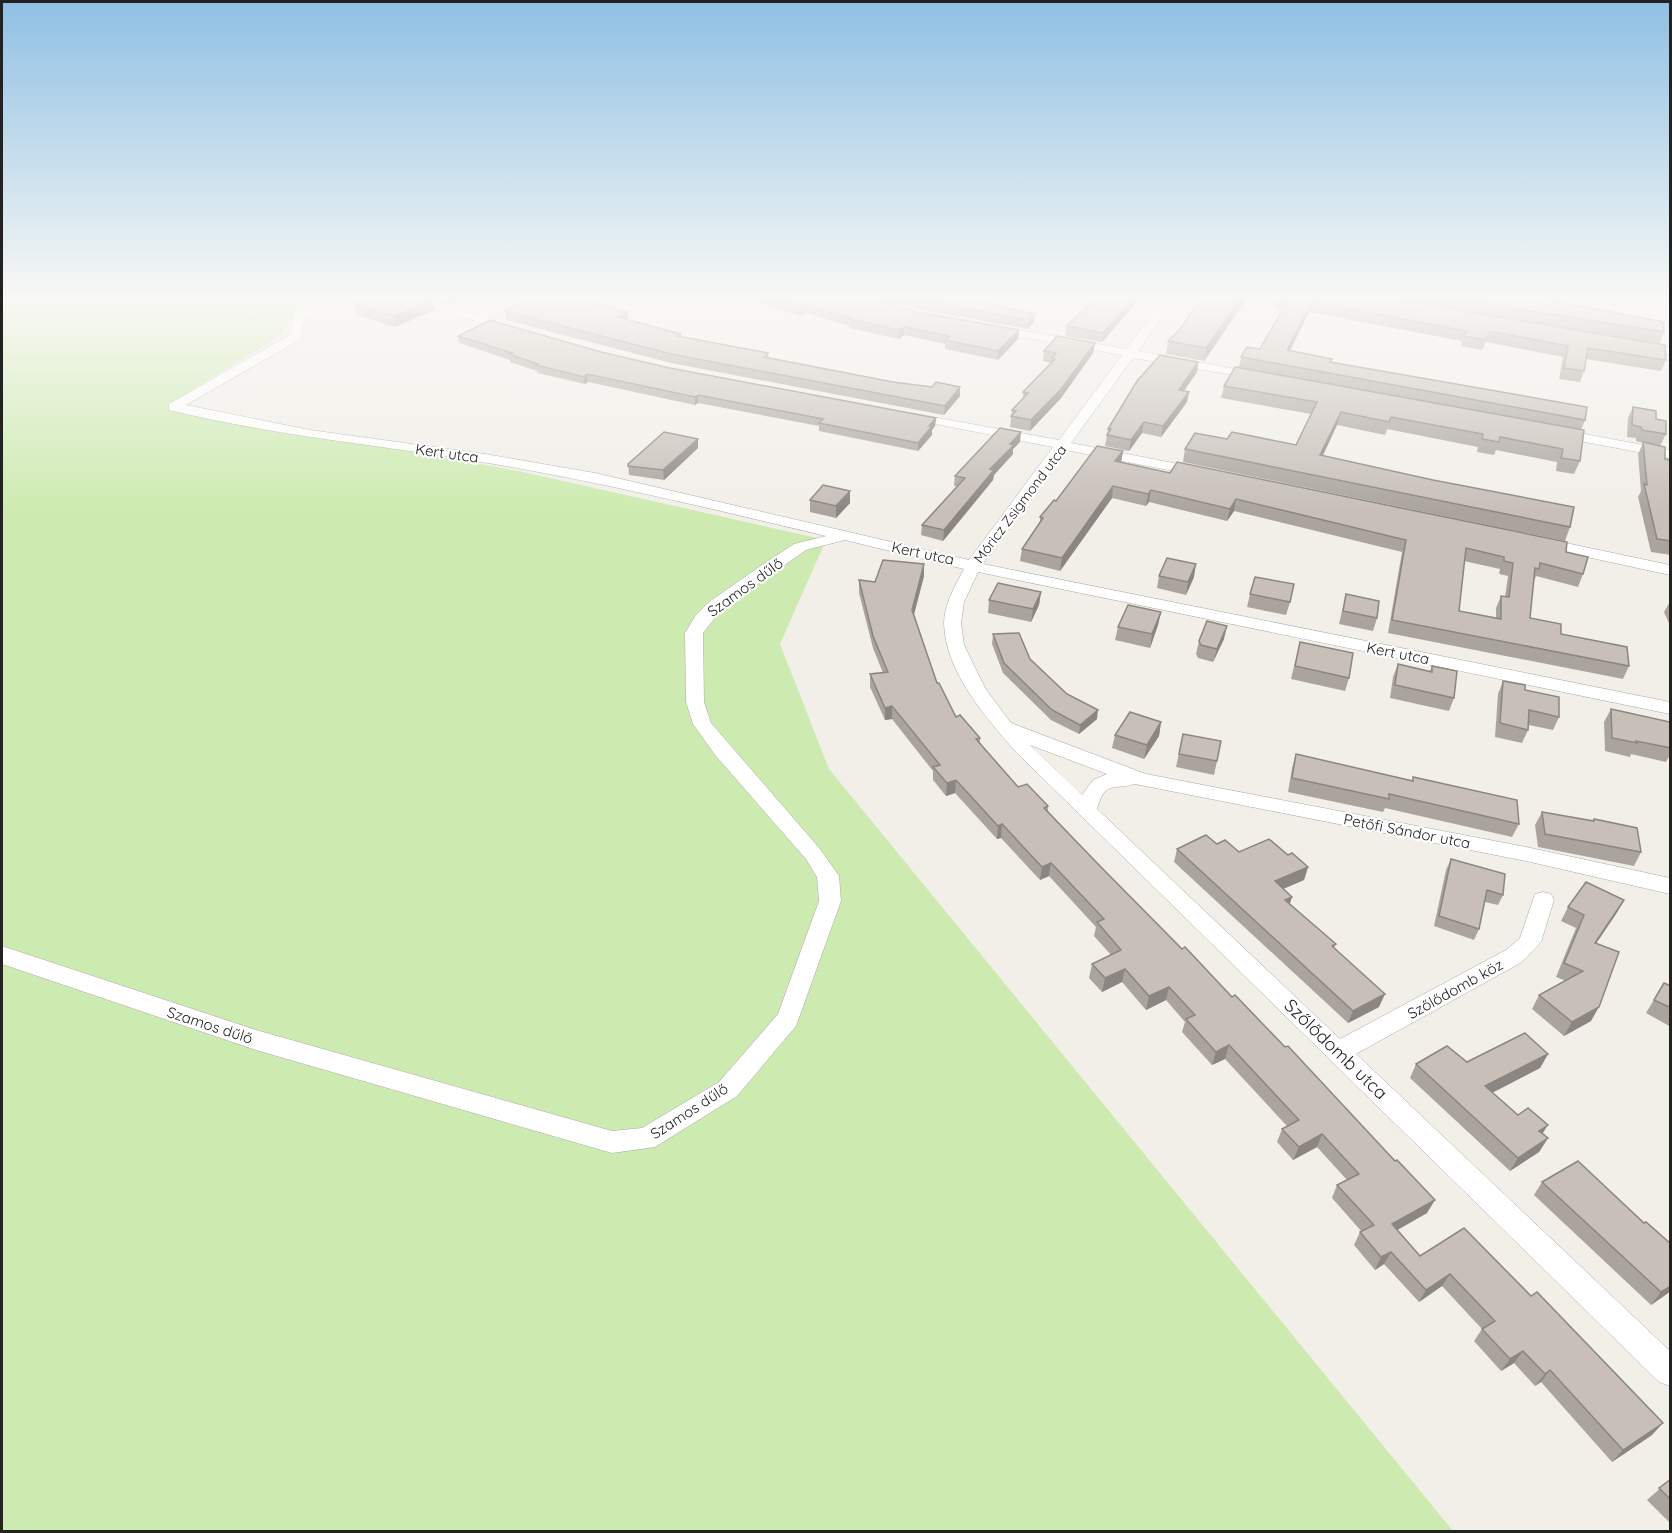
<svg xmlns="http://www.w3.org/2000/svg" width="1672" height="1533" font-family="Quicksand,sans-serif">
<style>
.grass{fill:#cdebb0}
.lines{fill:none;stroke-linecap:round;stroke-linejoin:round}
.street-casing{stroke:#a9a9a9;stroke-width:1}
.street{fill:#fff;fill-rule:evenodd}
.wall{fill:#aba49e;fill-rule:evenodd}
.shaded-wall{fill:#8b8681}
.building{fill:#c7bfb8;stroke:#8b8681;stroke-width:1.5;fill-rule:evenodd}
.labels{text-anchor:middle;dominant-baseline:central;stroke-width:4.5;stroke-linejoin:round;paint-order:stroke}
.far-street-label{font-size:14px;fill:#222;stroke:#fff}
.street-label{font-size:15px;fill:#222;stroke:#fff}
.near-street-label{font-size:18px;fill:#222;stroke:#fff}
</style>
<rect width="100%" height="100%" fill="#f2efe9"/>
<polygon class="grass" points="2,297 292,297 294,313 279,337 167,405 523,472 826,540 780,644 829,769 1453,1531 2,1532"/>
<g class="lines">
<defs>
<g id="street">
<path d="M 300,297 L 312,297 L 308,307 L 330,297 L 345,297 L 305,318 L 301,339 L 186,405 L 310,430 L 485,454 L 595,473 L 969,560 L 1053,447 L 910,419 L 905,418 L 905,412 L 1059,440 L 1122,355 L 994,332 L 988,328 L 990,325 L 1126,349 L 1165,297 L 1176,297 L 1138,351 L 1257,373 L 1262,374 L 1262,380 L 1133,358 L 1071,443 L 1199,468 L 1204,469 L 1206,472 L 1204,475 L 1199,476 L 1066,450 L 983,564 L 1670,702 L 1670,714 L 978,572 L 964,602 L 961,623 L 964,645 L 985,688 L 1011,723 L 1146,774 L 1526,847 L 1670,878 L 1670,894 L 1526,861 L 1135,784 C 1112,790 1105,781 1097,809 L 1340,1039 L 1506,950 L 1520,938 L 1535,894 L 1543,892 L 1551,894 L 1554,900 L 1541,942 L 1522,962 L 1356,1054 L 1670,1351 L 1670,1386 L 1659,1382 L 1015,751 C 985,716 946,673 944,624 C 944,604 955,586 964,569 L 845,540 L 806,550 L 721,610 L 703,633 L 704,702 L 711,723 L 820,849 L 839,876 L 841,901 L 796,1026 L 737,1096 L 655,1147 L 612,1153 L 256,1050 L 2,964 L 2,946 L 256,1030 L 612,1131 L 642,1128 L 719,1082 L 778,1014 L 819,901 L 817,877 L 806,859 L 716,756 L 693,724 L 686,702 L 685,633 L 696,615 L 709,602 L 762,565 L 794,544 L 826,536 C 713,509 602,482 488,463 C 382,445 274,436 169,410 L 169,404 L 291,334 L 293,316 ZM 1030,745 L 1107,774 L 1093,780 L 1082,795 Z"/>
<polygon points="397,297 416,297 475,314 510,297 525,297 487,317 516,325 516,331 512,332"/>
<polygon points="1639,342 1670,347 1670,355 1635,349 1633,346"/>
<polygon points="1558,429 1670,450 1670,458 1553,436 1553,430"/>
<polygon points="1542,538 1670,565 1670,575 1536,546 1534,543 1536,540"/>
</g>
</defs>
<use href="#street" class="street-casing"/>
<use href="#street" class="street"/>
</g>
<g class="wall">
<polygon points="426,297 463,297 448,304"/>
<polygon points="741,297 872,297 917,312 1019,330 1018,339 998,360 945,349 945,344 904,335 899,339 849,328 849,326 805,313 800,316"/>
<polygon points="876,297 958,297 1034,322 1028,329 918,309"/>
<polygon points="1248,297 1204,361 1166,354 1168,341 1180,329"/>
<polygon points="1276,297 1498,297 1551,305 1553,301 1664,332 1660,343 1535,323 1666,360 1661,371 1586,359 1584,371 1580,382 1559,379 1563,357 1486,342 1482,350 1461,346 1462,341 1309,312 1290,351 1331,362 1585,420 1581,430 1580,461 1574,474 1556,471 1557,462 1496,450 1494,455 1477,452 1478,447 1387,429 1385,435 1337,425 1323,455 1570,527 1565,541 1183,462 1185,449 1227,439 1296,445 1311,414 1221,398 1224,386 1239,367 1241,357 1260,349 1282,310 1274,308"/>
<polygon points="355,304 434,310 395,327 357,315"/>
<polygon points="1132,308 1102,342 1065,336 1066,326"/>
<polygon points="505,311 627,320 681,334 681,337 768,353 769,358 960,396 944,415 671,363 506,320"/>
<polygon points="458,336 601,352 670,368 936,418 935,426 932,430 932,435 918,451 819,431 819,426 698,403 695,405 588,382 585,384 538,373 537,371 510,362 510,360 459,343"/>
<polygon points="1095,343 1093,353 1061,398 1030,431 1010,427 1012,410 1023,398 1023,392 1051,363 1043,361 1044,351"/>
<polygon points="1198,362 1197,372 1184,391 1189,392 1187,402 1161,437 1142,433 1129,451 1105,446 1108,429"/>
<polygon points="1633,407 1656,419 1666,434 1660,446 1665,459 1671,460 1671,555 1651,552 1638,497 1641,491 1638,454 1643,443 1636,441 1636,438 1627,437 1628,418"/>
<polygon points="1020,442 1013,449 1013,454 994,475 993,480 943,541 921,535 922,525 957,486 954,486 955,476"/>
<polygon points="698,448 664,480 629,475 628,464"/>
<path d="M 1123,451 L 1121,462 L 1170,473 L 1566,552 L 1583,574 L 1578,587 L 1536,576 L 1534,581 L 1530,618 L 1561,634 L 1629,666 L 1623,679 L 1388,633 L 1402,552 L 1234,511 L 1227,521 L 1149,502 L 1146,506 L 1112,498 L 1060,571 L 1020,561 L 1022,549 L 1040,522 L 1040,517 L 1056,501 ZM 1464,561 L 1500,569 L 1499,574 L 1508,576 L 1505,597 L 1501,596 L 1496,608 L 1496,618 L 1459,611 Z"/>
<polygon points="850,491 850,503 836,518 810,512 810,500"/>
<polygon points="924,564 924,576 914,614 937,683 956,717 980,738 980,743 1018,787 1048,806 1048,811 1427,1213 1397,1230 1420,1256 1464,1228 1652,1435 1612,1462 1541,1382 1535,1386 1514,1363 1501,1371 1474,1341 1482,1329 1442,1286 1419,1302 1384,1264 1375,1270 1354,1245 1360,1232 1362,1232 1332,1198 1337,1185 1347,1180 1317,1147 1293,1160 1277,1142 1282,1129 1287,1126 1225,1059 1212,1065 1182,1032 1185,1022 1166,1000 1146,1010 1122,982 1102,992 1089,978 1092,964 1111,955 1094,936 1096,927 1049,876 1040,880 1001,838 997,839 955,793 946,796 933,780 933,771 892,719 885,720 870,687 870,674 883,673 873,648 859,593 859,580 875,582"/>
<polygon points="1159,576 1194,577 1186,595 1157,588"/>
<polygon points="1041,592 1039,605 1031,622 988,613 989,600"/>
<polygon points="1250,594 1290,602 1286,615 1247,607"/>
<polygon points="1346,594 1377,618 1373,631 1339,624"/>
<polygon points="1671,600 1671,628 1664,612"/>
<polygon points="1161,612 1158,625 1150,648 1115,640 1118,627"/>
<polygon points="993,634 1030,659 1067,694 1097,719 1079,734 1051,720 1003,673 992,644"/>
<polygon points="1224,639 1213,662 1198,658 1196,654 1199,641"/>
<polygon points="1300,642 1349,678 1345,691 1291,679"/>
<polygon points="1398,664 1430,671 1432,666 1454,698 1449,711 1390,698 1393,677"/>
<polygon points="1503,681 1525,690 1559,717 1553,730 1529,725 1528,730 1522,743 1495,737 1498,694"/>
<polygon points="1611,709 1670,722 1671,753 1666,762 1631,754 1630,757 1605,751 1604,722"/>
<polygon points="1161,722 1159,736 1144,759 1112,748 1115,735"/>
<polygon points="1183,734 1217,761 1214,775 1176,767"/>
<polygon points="1296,754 1412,781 1413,777 1519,824 1512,837 1385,808 1383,812 1288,792 1292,768"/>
<polygon points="1542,812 1593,821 1594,819 1641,852 1634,866 1538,847 1535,825"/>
<polygon points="1217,844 1239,852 1288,855 1308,867 1304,880 1283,889 1290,904 1336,944 1334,948 1379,1007 1348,1023 1174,862 1177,849"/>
<polygon points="1451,859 1503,895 1498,905 1485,902 1479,929 1474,940 1434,926 1446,870"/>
<polygon points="1624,900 1616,914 1596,943 1591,1021 1564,1036 1532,1009 1539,995 1566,981 1556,977 1576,928 1561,921 1568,907"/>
<polygon points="1664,983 1671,986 1671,1027 1646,1013"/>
<polygon points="1548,1054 1540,1068 1492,1093 1518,1115 1548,1138 1539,1152 1510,1171 1410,1078 1416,1064 1467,1062"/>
<polygon points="1542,1182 1644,1223 1671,1244 1671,1291 1651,1305 1534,1195"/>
<polygon points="1671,1479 1671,1524 1647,1500"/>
</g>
<g class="shaded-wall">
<polygon points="447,297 463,297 448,304"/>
<polygon points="1135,297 1140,297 1132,308 1102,342 1103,333"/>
<polygon points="1242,297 1248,297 1204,361 1206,348"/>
<polygon points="432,300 434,310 395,327 393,316"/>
<polygon points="1312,302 1309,312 1284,361 1287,350"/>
<polygon points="805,305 805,313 800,316 800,307"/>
<polygon points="627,312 628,321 618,317"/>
<polygon points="1035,314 1034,322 1028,329 1029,320"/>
<polygon points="904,327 904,335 899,339 899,330"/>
<polygon points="1019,330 1018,339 998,360 998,351"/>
<polygon points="1095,343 1093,353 1061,398 1030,431 1031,420"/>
<polygon points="1198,362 1197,372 1177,400 1179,390"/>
<polygon points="587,374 588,382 585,384 584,377"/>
<polygon points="960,387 960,396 944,415 945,406"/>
<polygon points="1189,392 1187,402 1161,437 1163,426"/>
<polygon points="698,395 698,403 695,405 695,397"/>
<polygon points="1341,412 1337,425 1317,468 1320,455"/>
<polygon points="936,418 935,426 932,430 932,435 918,451 918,443 929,426"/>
<polygon points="1144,422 1142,433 1129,451 1131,440"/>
<polygon points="1021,432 1020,442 1013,449 1013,454 994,475 993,480 943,541 944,530 1010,444"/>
<polygon points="698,439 698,448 664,480 663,470"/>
<polygon points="1123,451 1121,463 1115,461"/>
<polygon points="1113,486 1112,498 1060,571 1062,558"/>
<polygon points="1151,490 1149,502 1146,506 1148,494"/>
<polygon points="850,491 850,503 836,518 836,506"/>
<polygon points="1236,499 1234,511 1227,521 1230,509"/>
<polygon points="924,564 924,576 912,622 912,610"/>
<polygon points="1196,564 1194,577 1186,595 1188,582"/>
<polygon points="1041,592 1039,605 1031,622 1033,609"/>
<polygon points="1161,612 1158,625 1150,648 1152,634"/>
<polygon points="1227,626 1224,639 1213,662 1217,649"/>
<polygon points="892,706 892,719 885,720 885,708"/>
<polygon points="1098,710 1097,719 1079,734 1080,725"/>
<polygon points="1161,722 1159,736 1144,759 1147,745"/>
<polygon points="956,780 955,793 946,796 947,783"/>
<polygon points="1002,824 1001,838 997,839 998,826"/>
<polygon points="1051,863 1049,876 1040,880 1042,867"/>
<polygon points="1308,867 1304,880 1271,894 1275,881"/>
<polygon points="1292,897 1288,910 1285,900"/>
<polygon points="1624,900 1616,914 1587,957 1595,943"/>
<polygon points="1125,969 1122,982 1102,992 1105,978"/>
<polygon points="1169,987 1166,1000 1146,1010 1149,996"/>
<polygon points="1385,994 1379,1007 1348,1023 1353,1011"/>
<polygon points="1599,1007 1591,1021 1564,1036 1572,1022"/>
<polygon points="1229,1045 1225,1059 1212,1065 1216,1052"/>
<polygon points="1548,1054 1540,1068 1478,1100 1485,1086"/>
<polygon points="1548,1125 1539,1139 1539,1131"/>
<polygon points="1322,1134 1317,1147 1293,1160 1299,1147"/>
<polygon points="1548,1138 1539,1152 1510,1171 1518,1158"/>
<polygon points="1435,1200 1427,1213 1385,1237 1392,1224"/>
<polygon points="1391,1252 1384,1264 1375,1270 1381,1257"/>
<polygon points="1450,1274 1442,1286 1419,1302 1426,1290"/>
<polygon points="1671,1286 1671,1291 1651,1305 1661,1292"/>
<polygon points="1523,1351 1514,1363 1501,1371 1510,1359"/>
<polygon points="1550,1370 1541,1382 1535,1386 1545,1374"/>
<polygon points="1663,1423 1652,1435 1612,1462 1623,1450"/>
</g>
<g class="building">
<polygon points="370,297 425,297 432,300 393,316 355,304"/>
<polygon points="536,297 570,297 627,312 618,317 681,334 678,336 768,353 764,357 893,382 932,387 936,382 960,387 945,406 671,354 505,311"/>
<polygon points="767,297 872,297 917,312 1019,330 998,351 945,340 949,336 904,327 899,330 849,319 851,318 805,305 800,307"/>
<polygon points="907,297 958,297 1035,314 1029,320 918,300"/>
<polygon points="1097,297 1135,297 1103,333 1066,326"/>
<polygon points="1202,297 1242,297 1206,348 1168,341 1180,329"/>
<polygon points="1276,297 1382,297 1665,345 1666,360 1588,348 1584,371 1564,368 1568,346 1490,331 1486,340 1464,336 1467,331 1312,302 1287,350 1332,359 1330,362 1587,407 1585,420 1241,357 1247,347 1260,349 1288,300"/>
<polygon points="1442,297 1498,297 1552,306 1553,301 1663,322 1664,332"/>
<polygon points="490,320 601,352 670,368 936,418 929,426 932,426 918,443 819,423 823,419 698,395 695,397 587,374 584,377 536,365 538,364 509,354 512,353 458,336"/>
<polygon points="1057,336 1095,343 1062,388 1031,420 1011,416 1016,411 1012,410 1028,393 1023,392 1055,359 1052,358 1056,353 1044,351"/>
<polygon points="1160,355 1198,362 1179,390 1189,392 1163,426 1144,422 1131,440 1107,435 1111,429 1108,429 1137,381"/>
<polygon points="1235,367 1584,430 1580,461 1561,458 1563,449 1500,437 1499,442 1482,439 1483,434 1391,417 1389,422 1341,412 1320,455 1433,480 1574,507 1570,527 1185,449 1195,433 1227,439 1232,432 1296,445 1317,402 1224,386"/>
<polygon points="1633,407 1656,411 1656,419 1666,421 1666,434 1642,430 1641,427 1632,425"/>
<polygon points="1000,428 1021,432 1010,444 1014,445 990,469 994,470 944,530 922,525 965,478 955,476"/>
<polygon points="664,432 698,439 663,470 628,466 628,464"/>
<polygon points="1643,442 1665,447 1665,459 1671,460 1671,541 1657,539 1644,484 1647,485"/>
<path d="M 1097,446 L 1123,451 L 1115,461 L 1170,473 L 1177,462 L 1567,542 L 1566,552 L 1588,557 L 1583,574 L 1540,563 L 1539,569 L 1535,568 L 1530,618 L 1561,624 L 1561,634 L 1627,647 L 1629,666 L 1392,620 L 1406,540 L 1236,499 L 1230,509 L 1151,490 L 1148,494 L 1113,486 L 1062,558 L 1022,549 L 1043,518 L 1040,517 L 1054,500 L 1056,501 ZM 1466,548 L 1504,557 L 1504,561 L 1513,563 L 1509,597 L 1501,596 L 1501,619 L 1459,611 Z"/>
<polygon points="823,485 850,491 836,506 810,500"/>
<polygon points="1167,558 1196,564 1188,582 1159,576"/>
<polygon points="883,560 924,564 912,610 937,683 939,683 956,717 960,715 980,738 976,739 1018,787 1027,784 1048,806 1044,808 1099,865 1182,949 1185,947 1232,997 1235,995 1285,1047 1288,1046 1395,1161 1397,1160 1435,1200 1392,1224 1420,1256 1464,1228 1531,1296 1537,1292 1663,1423 1623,1450 1550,1370 1545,1374 1523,1351 1510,1359 1482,1329 1495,1321 1450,1274 1426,1290 1391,1252 1381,1257 1360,1232 1374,1225 1337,1185 1359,1174 1322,1134 1299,1147 1282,1129 1299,1120 1229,1045 1216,1052 1186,1019 1195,1015 1169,987 1149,996 1125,969 1105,978 1092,964 1121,950 1097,922 1104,919 1051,863 1042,867 1002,824 998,826 956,780 947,783 933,767 940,765 892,706 885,708 870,674 888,672 873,636 859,580 875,582"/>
<polygon points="1255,577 1294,584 1290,602 1250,594"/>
<polygon points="998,583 1041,592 1033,609 989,600"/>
<polygon points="1346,594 1379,601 1377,618 1343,611"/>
<polygon points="1128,605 1161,612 1152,634 1118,627"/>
<polygon points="1207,621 1227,626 1217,649 1201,645 1199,641"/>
<polygon points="1019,633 1030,659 1067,694 1098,710 1080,725 1052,710 1004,663 993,634"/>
<polygon points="1300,642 1353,653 1349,678 1295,666"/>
<polygon points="1398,664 1432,672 1432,666 1457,671 1454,698 1395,685"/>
<polygon points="1503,681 1525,685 1525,690 1559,697 1559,717 1529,710 1528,730 1500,723"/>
<polygon points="1611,709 1670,722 1671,748 1636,741 1637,743 1612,738"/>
<polygon points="1130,712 1161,722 1147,745 1115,735"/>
<polygon points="1183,734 1221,741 1217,761 1179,754"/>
<polygon points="1296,754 1413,781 1413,777 1517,800 1519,824 1389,794 1389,799 1292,778"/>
<polygon points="1542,812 1594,821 1594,819 1637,828 1641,852 1545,834"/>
<polygon points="1206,835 1217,844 1225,840 1239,852 1269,839 1288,855 1292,853 1308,867 1275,881 1292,897 1285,900 1336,944 1332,946 1385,994 1353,1011 1177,849"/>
<polygon points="1451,859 1505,874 1503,895 1487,890 1479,929 1439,916"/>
<polygon points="1586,882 1624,900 1595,943 1619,952 1599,1007 1572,1022 1539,995 1583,971 1564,963 1584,915 1568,907"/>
<polygon points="1664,983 1671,986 1671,1008 1654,1000"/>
<polygon points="1525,1033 1548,1054 1485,1086 1518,1115 1528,1108 1548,1125 1539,1131 1548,1138 1518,1158 1416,1064 1447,1046 1467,1062"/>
<polygon points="1578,1161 1644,1223 1646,1222 1671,1244 1671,1286 1661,1292 1542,1182"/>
<polygon points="1671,1479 1671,1500 1659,1488"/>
</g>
<linearGradient id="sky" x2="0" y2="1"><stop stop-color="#8fc0e4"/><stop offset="0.58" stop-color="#f9f8f5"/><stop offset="1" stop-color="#f9f8f5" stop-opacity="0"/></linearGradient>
<rect width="1672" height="512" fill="url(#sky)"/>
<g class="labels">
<g class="far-street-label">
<text transform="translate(1020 504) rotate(-53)">Móricz Zsigmond utca</text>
</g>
<g class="street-label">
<text transform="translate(447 453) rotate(8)">Kert utca</text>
<text transform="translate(923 553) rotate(12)">Kert utca</text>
<text transform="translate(745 587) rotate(-36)">Szamos dűlő</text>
<text transform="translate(1398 653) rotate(11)">Kert utca</text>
<text transform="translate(1407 831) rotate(11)">Petőfi Sándor utca</text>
<text transform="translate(1455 989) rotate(-29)">Szőlődomb köz</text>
<text transform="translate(210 1025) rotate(18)">Szamos dűlő</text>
<text transform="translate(689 1111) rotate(-33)">Szamos dűlő</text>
</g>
<g class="near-street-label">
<text transform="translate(1336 1049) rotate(44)">Szőlődomb utca</text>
</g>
</g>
<rect width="1672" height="1533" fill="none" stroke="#222222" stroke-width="6"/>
</svg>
